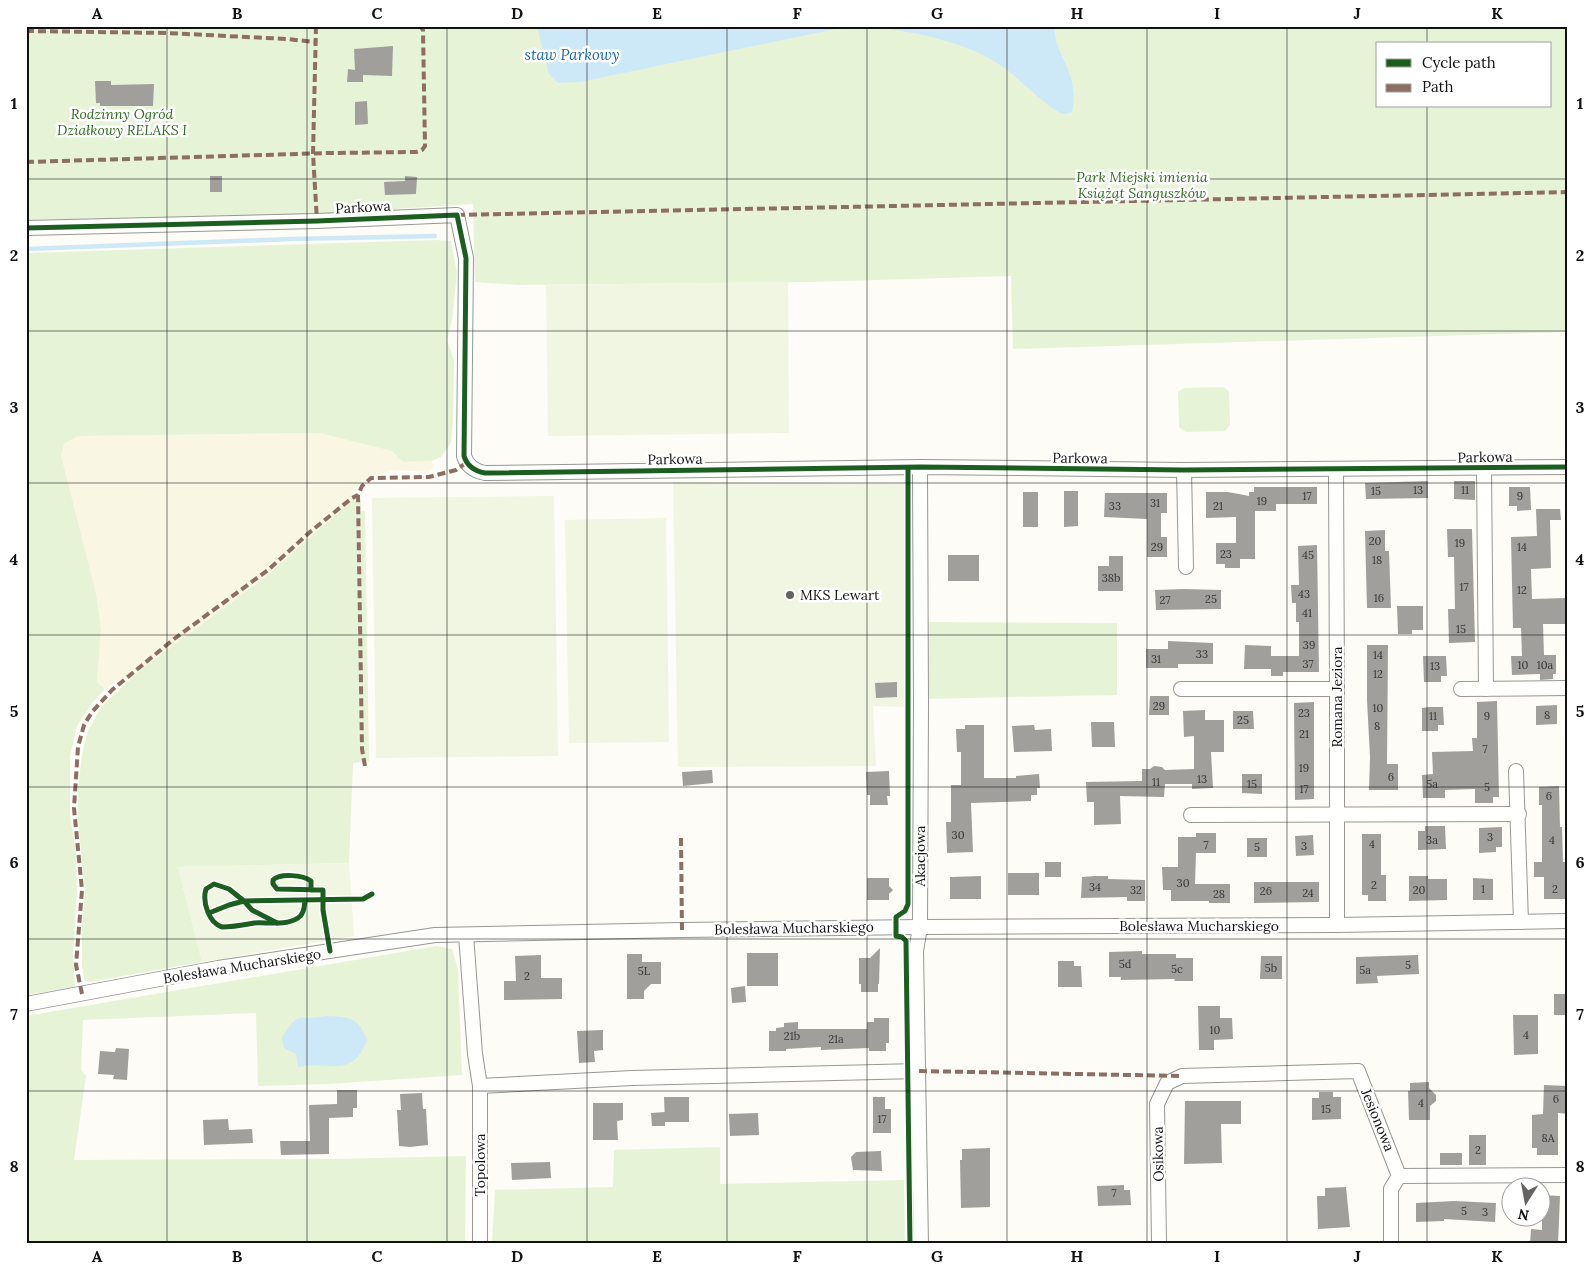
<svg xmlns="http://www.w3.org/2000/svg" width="1594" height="1270" font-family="Lora,serif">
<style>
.farmland{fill:#f9f7e4}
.green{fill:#e7f3d7;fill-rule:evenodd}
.pitch{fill:#f0f6e1}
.water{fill:#cde8f7}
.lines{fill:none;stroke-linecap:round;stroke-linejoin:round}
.stream{stroke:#cde8f7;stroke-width:4.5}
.building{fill:#a19f9c}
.minor-casing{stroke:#979795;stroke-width:16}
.minor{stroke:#fffffe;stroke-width:14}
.quiet{stroke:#8d6e63;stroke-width:4;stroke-dasharray:8 4;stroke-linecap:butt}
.cycleway-casing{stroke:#fff;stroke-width:8}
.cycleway{stroke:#1b5e20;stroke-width:5}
.grid{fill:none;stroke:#111;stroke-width:1;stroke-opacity:0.55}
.poi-dot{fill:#646362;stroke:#fff;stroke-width:2}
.labels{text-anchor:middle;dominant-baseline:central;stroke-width:5;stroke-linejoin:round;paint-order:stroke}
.number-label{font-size:11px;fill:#353434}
.park-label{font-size:14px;font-style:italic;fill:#2f6b1f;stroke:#fff}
.street-label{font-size:14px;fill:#111;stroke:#fff}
.poi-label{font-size:14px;fill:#111;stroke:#fff;text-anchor:start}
.water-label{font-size:15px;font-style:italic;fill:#1768a6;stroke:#fff}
.neatline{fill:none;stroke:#111;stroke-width:2}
.grid-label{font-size:16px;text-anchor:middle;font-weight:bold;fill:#111}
</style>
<rect width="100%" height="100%" fill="#fdfcf7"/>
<polygon class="farmland" points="320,433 365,443 392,451 403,462 432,461 433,467 428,472 396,470 367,477 356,488 351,495 356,497 264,578 140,670 131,679 118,680 105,689 97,682 101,630 61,455 64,444 78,436"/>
<g class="green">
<path d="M 26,26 L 1568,26 L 1568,332 L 1013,349 L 1011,276 L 811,282 L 518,285 L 475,282 L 473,204 L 316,214 L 26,220 ZM 1378,44 L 1550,44 L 1550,106 L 1378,106 Z"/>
<polygon points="436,240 451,241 457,273 452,320 447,341 454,360 453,421 451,442 441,457 432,461 403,462 392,451 320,433 78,436 64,444 61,455 96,594 101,630 97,682 105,689 93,702 77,726 70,756 70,816 76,851 77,891 73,956 75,987 26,995 26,253"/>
<polygon points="1223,387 1229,391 1230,425 1225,431 1186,432 1179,427 1178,392 1184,388"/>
<polygon points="356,497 361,501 361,511 365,511 369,761 353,763 349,863 178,867 202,962 89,982 84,979 82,965 82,928 85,893 78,821 78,788 82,755 88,730 102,706 140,670 264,578"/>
<polygon points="919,622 1117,623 1117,695 922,699"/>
<polygon points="437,946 452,949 458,969 462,1075 328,1084 258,1086 256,1013 83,1020 81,1070 86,1076 74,1160 331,1159 466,1156 465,1244 26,1244 26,1016"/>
<polygon points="720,1147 720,1184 904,1180 905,1244 492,1244 495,1190 613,1187 614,1150"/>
</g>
<g class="pitch">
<polygon points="788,282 789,433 548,436 546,285"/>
<polygon points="673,482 904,484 904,707 873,706 876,766 678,767"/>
<polygon points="554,496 558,756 376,758 372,498"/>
<polygon points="666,518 669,742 569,743 565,520"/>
<polygon points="349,863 354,936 202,962 178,867"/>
</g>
<g class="water">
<polygon points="537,26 850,26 580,82 558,83 549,74"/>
<path d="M 871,26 L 1055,26 C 1053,40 1061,53 1066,65 C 1073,80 1076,97 1072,112 C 1069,113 1067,114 1064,114 C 1052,112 1018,78 1006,69 C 968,41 917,33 871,26 Z"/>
<path d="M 325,1016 C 348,1017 358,1016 367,1040 C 352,1079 330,1061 298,1067 L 296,1054 L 284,1048 L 282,1038 C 299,1008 298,1022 325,1016 Z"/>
</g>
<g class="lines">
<polyline class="stream" points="26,249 291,239 435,236"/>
</g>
<g class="building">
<polygon points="393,46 392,76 363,75 363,82 347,82 348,69 355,70 354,49"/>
<polygon points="95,81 111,81 111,85 154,84 153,106 100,106 100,103 96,103"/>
<polygon points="367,101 368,124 355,125 355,102"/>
<rect x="210" y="176" width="12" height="16"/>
<polygon points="405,176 417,177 416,194 385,195 384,182 405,181"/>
<polygon points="1428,481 1428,498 1366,499 1365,483"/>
<polygon points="1454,481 1475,481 1475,500 1454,499"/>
<polygon points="1254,487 1317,487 1317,504 1276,504 1276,511 1255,511 1255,559 1240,559 1240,568 1225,568 1225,564 1216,564 1216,543 1236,543 1236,517 1206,518 1206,492 1228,492 1249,496 1249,492 1254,492"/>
<polygon points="1509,487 1530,487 1531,510 1517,511 1517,506 1509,506"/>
<polygon points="1064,491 1078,491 1078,526 1064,527"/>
<rect x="1023" y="492" width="15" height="35"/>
<polygon points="1105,493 1167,493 1167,513 1161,513 1161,537 1167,537 1167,557 1147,557 1147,519 1104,517"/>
<polygon points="1536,509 1560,509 1561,520 1550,520 1551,568 1531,569 1532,599 1566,598 1567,624 1543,624 1544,655 1556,655 1556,674 1553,674 1553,679 1540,680 1540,674 1512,675 1511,656 1522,656 1521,628 1513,628 1511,537 1537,536"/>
<polygon points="1447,529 1472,529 1475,642 1449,643 1448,609 1455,609 1454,557 1448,557"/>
<polygon points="1385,530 1385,551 1389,551 1391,608 1367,608 1365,531"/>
<polygon points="1317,545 1319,672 1283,672 1283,676 1271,676 1271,669 1244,669 1245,645 1271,646 1271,656 1299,656 1299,622 1296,622 1296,603 1292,603 1291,585 1299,585 1298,546"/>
<rect x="948" y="555" width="31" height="26"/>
<polygon points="1109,556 1123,556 1123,591 1098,591 1098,566 1109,566"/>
<polygon points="1184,589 1221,590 1221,609 1156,610 1155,590"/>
<polygon points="1397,606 1423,606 1423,630 1412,630 1412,634 1398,634"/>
<polygon points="1168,641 1213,643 1213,664 1178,664 1178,668 1146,668 1146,649 1168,649"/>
<polygon points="1367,645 1388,645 1387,764 1398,764 1398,790 1369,790 1370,757 1367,700"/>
<polygon points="1423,656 1446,656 1447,676 1441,676 1441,682 1424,682"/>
<polygon points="897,682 897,697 876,698 875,683"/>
<polygon points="1150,696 1169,696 1169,715 1149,715"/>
<polygon points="1497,701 1499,797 1493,797 1493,803 1475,803 1475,789 1445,790 1445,798 1423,798 1422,775 1433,774 1432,752 1473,751 1472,738 1477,738 1477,702"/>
<polygon points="1314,702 1314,799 1295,800 1294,703"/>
<polygon points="1557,705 1557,724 1536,725 1536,706"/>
<polygon points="1429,707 1443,707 1444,725 1438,725 1438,731 1422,731 1422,708"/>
<polygon points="1205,710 1205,720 1224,720 1224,752 1211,752 1213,788 1192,789 1192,784 1165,784 1164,797 1120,796 1121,824 1094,825 1094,802 1087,802 1086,782 1142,781 1142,769 1150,769 1154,766 1162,767 1165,770 1194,769 1194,736 1184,737 1183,711"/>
<polygon points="1233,711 1253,711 1254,729 1233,729"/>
<polygon points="1091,722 1114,722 1115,747 1092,747"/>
<polygon points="965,725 984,725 984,778 1016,778 1016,776 1039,774 1040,788 1037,788 1037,795 1031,795 1031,801 971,803 973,852 947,853 946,822 951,822 951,785 961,785 961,752 957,752 956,729 965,729"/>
<polygon points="1034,725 1035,730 1051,729 1052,751 1014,752 1012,726"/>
<polygon points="712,770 713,783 683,786 682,772"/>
<polygon points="889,771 890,796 887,796 888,805 870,805 870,795 867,795 866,772"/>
<polygon points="1242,774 1262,774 1262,794 1242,793"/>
<polygon points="1559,786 1560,827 1562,827 1563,862 1565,862 1566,878 1568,878 1568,899 1544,899 1544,877 1534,877 1534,862 1542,862 1542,805 1539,805 1539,787"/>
<polygon points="1425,826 1445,826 1446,849 1418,850 1418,831 1425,831"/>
<polygon points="1502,827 1502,847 1496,847 1496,852 1479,853 1479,828"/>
<polygon points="1196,833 1216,833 1216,853 1196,853 1195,884 1230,884 1230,903 1209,903 1209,901 1171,901 1171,890 1163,890 1162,867 1178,867 1178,837 1196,837"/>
<polygon points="1362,834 1381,834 1381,875 1386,875 1386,901 1368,901 1368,895 1362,895"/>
<polygon points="1313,835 1314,855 1296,856 1295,836"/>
<rect x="1247" y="838" width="20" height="19"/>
<rect x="1045" y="862" width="16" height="15"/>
<rect x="1008" y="873" width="31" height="22"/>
<polygon points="981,876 981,899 950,899 950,877"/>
<polygon points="1095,876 1108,876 1108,879 1145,880 1145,901 1127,901 1127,897 1081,898 1082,877"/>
<polygon points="1409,876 1428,876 1428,879 1447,879 1447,900 1409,901"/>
<polygon points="867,878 889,878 889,886 893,890 889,894 889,900 867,900"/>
<polygon points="1473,878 1493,879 1493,900 1473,900"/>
<polygon points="1254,882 1319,882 1319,902 1254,903"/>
<polygon points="880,948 879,984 878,984 878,992 861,992 861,984 859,984 859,958 870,958"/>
<polygon points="1142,951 1142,954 1176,954 1176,958 1193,958 1193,981 1174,981 1175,979 1121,980 1121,977 1109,977 1109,952"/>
<rect x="747" y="953" width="31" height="33"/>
<polygon points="627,954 642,954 642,962 661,962 661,984 651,984 644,991 644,999 627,999"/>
<polygon points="541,955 541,978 562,978 562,999 504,1000 504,981 516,981 515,956"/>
<polygon points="1418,955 1419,974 1377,976 1378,983 1356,984 1356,957"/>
<polygon points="1261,956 1282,956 1282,979 1260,979"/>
<polygon points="1058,961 1074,961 1074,966 1081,966 1082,987 1058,987"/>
<polygon points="745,986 746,1002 732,1003 731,988"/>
<rect x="1554" y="994" width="14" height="21"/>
<polygon points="1198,1006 1220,1006 1220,1018 1232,1018 1233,1039 1214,1040 1214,1050 1199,1050"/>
<polygon points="1513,1015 1538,1015 1538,1054 1514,1055"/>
<polygon points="874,1018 889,1018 889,1043 886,1043 886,1051 869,1051 869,1048 821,1050 821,1047 786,1049 786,1051 769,1051 769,1031 776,1031 776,1028 784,1027 784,1023 798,1022 798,1029 867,1029 867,1022 874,1022"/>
<polygon points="603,1030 603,1050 594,1051 595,1062 579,1063 577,1031"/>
<polygon points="116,1048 129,1049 127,1080 113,1079 114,1075 98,1074 100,1051 115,1052"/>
<polygon points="1429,1082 1429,1088 1436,1095 1436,1101 1430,1106 1430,1120 1409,1120 1408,1091 1410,1091 1410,1083"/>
<polygon points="1544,1085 1568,1086 1568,1114 1558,1113 1558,1155 1537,1155 1537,1148 1532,1148 1532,1115 1543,1114"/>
<polygon points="337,1090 357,1090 357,1108 353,1108 353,1117 329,1118 329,1154 281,1155 280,1141 310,1141 309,1105 337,1104"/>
<polygon points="1319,1092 1333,1092 1333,1097 1341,1097 1341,1119 1312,1120 1312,1098 1319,1098"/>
<polygon points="422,1093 423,1109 426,1109 428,1145 410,1147 399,1146 397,1110 401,1110 400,1094"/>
<polygon points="664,1097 689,1097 689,1122 665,1122"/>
<polygon points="873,1097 885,1097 885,1109 891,1109 891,1133 873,1133"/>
<polygon points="1185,1101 1241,1101 1241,1124 1221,1124 1222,1163 1184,1164"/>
<polygon points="593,1103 623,1103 623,1120 617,1121 618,1140 593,1140"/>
<polygon points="665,1112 665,1126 652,1126 651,1113"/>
<polygon points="758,1113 759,1135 730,1136 729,1114"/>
<polygon points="228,1119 229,1130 252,1129 253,1143 204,1145 203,1120"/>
<rect x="1469" y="1135" width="17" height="30"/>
<polygon points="990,1148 990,1207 961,1208 960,1160 962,1160 962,1149"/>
<polygon points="881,1151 882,1171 853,1170 851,1157 856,1152"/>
<rect x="1440" y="1153" width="22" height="12"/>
<polygon points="550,1162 551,1178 512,1180 511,1163"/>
<polygon points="1124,1185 1124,1190 1130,1190 1131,1205 1098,1206 1097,1186"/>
<polygon points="1346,1187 1350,1227 1318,1229 1317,1196 1325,1196 1325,1188"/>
<polygon points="1542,1195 1560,1196 1558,1244 1530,1244 1531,1229 1542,1230"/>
<polygon points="1454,1201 1496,1203 1495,1222 1444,1219 1444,1221 1416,1222 1416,1203"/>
</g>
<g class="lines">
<defs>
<g id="minor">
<path d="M 26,228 L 317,221 L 457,215 L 466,258 L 464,456 C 467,466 474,471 485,473 L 920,467 L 1184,470 L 1568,467"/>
<polyline points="920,467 921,704 920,927 916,951 921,1244"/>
<polyline points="1484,468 1486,689"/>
<polyline points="1336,469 1337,689 1337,925"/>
<polyline points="1184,470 1186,567"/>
<polyline points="1181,689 1337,689"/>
<polyline points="1461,689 1568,688"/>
<polyline points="1516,771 1521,922"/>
<polyline points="1191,815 1519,814"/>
<polyline points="466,935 475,1054 480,1086 480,1244"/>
<polyline points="26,1004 218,968 435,935 682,930 920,927 1337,925 1568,921"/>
<polyline points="480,1086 632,1078 919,1071"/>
<polyline points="1399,1176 1568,1175"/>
<polyline points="1159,1244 1157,1104 1167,1083 1182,1076 1358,1071 1399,1176"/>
<polyline points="1391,1244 1391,1189 1399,1176"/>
</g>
</defs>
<use href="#minor" class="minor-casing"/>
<use href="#minor" class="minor"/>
<g class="quiet">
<polyline points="316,26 313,154 317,221"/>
<polyline points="26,31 167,33 287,39 315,42"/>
<polyline points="26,162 330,153 416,152 422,150 425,146 423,30 420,26"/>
<polyline points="457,215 1568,192"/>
<polyline points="365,766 362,749 358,495 362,486 371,478 429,477 456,470 466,463"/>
<polyline points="681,838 682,930"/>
<polyline points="82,994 76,965 82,890 74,808 78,747 84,725 92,712 112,690 174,639 268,570 310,532 352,498 358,495"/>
<polyline points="919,1071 1182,1076"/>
</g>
<defs>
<g id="cycleway">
<path d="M 26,228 L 317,221 L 457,215 L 466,258 L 464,456 C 467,466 474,471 485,473 L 920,467 L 1184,470 L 1568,467"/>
<polyline points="908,468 908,904 905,911 896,917 896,936 902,937 906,941 910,1244"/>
<path d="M 311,890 L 311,881 C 303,875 280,873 273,880 L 273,884 L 277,889 L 323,890 L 323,910 L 330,951"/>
<path d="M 305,901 C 304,908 304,914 298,918 C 286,926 267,922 254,923 C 243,925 233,927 222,927 C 209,923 202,902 206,889 L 214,884 L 229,889 L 244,901 L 363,899 L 372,894"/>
<polyline points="209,913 229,905 244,901 252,910 277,923"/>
</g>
</defs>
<use href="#cycleway" class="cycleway-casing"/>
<use href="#cycleway" class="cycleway"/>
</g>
<path class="grid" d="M 167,26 L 167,1244M 307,26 L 307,1244M 447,26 L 447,1244M 587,26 L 587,1244M 727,26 L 727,1244M 867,26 L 867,1244M 1007,26 L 1007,1244M 1147,26 L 1147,1244M 1287,26 L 1287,1244M 1427,26 L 1427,44M 1427,106 L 1427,1244M 26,179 L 1568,179M 26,331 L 1568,331M 26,483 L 1568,483M 26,635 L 1568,635M 26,787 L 1568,787M 26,939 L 1568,939M 26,1091 L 1568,1091"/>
<circle class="poi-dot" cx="790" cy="595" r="5"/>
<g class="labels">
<g class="number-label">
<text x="1418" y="490">13</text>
<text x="1465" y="490">11</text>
<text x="1376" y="491">15</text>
<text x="1307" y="496">17</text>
<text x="1520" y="496">9</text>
<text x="1262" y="501">19</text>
<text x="1155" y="503">31</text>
<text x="1115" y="506">33</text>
<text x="1218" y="506">21</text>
<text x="1375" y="541">20</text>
<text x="1460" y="543">19</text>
<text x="1157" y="547">29</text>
<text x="1522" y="547">14</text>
<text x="1226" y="554">23</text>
<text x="1308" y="555">45</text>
<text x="1377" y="560">18</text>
<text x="1111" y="578">38b</text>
<text x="1464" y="587">17</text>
<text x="1522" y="590">12</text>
<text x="1304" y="594">43</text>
<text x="1379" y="598">16</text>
<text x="1211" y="599">25</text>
<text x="1165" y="600">27</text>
<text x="1307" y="613">41</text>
<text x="1461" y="629">15</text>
<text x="1309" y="645">39</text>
<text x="1202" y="654">33</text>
<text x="1378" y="655">14</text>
<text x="1156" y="659">31</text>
<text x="1308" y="664">37</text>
<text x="1523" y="665">10</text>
<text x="1545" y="665">10a</text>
<text x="1435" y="666">13</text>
<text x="1378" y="674">12</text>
<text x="1159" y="706">29</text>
<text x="1378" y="708">10</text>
<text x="1304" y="713">23</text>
<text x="1547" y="715">8</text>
<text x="1433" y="716">11</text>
<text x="1487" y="716">9</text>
<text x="1243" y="720">25</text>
<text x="1377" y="726">8</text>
<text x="1304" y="734">21</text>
<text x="1485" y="749">7</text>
<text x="1304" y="768">19</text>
<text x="1391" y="777">6</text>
<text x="1202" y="779">13</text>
<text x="1156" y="782">11</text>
<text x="1252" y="784">15</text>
<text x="1432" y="784">5a</text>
<text x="1487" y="787">5</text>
<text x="1304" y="789">17</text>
<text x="1549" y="796">6</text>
<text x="958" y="835">30</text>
<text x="1490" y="837">3</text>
<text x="1432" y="840">3a</text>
<text x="1552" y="840">4</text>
<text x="1372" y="844">4</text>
<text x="1206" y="845">7</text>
<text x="1304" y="846">3</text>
<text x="1257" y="847">5</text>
<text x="1183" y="883">30</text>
<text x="1374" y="885">2</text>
<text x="1095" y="887">34</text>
<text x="1483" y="889">1</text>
<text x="1555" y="889">2</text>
<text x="1136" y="890">32</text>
<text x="1419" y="890">20</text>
<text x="1266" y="891">26</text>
<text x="1308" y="893">24</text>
<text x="1219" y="894">28</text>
<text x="1125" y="964">5d</text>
<text x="1408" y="965">5</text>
<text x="1271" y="968">5b</text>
<text x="1177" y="969">5c</text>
<text x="1365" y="970">5a</text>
<text x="644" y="971">5L</text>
<text x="527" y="976">2</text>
<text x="1215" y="1030">10</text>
<text x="1526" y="1035">4</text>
<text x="792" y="1036">21b</text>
<text x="836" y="1039">21a</text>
<text x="1556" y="1099">6</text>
<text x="1421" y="1103">4</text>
<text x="1326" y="1109">15</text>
<text x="882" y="1119">17</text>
<text x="1548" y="1138">8A</text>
<text x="1478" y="1150">2</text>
<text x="1114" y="1193">7</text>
<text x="1464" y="1211">5</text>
<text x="1485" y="1212">3</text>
</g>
<g class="park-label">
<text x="122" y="114">Rodzinny Ogród<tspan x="122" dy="16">Działkowy RELAKS I</tspan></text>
<text x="1142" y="177">Park Miejski imienia<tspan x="1142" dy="16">Książąt Sanguszków</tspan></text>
</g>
<g class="street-label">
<text transform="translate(363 207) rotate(-3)">Parkowa</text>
<text transform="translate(1485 457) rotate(-1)">Parkowa</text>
<text transform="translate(1080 458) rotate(1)">Parkowa</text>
<text transform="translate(675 459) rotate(-1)">Parkowa</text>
<text transform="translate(1337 697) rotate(-90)">Romana Jeziora</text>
<text transform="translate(920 856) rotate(-90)">Akacjowa</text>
<text x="1199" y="926">Bolesława Mucharskiego</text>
<text transform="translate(794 928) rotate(-1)">Bolesława Mucharskiego</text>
<text transform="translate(242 966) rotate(-9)">Bolesława Mucharskiego</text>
<text transform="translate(1378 1120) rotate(68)">Jesionowa</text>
<text transform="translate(1158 1154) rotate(-91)">Osikowa</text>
<text transform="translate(480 1165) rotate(-90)">Topolowa</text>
</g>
<g class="poi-label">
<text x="800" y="595">MKS Lewart</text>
</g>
<g class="water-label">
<text x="572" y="54">staw Parkowy</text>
</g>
</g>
<rect width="1594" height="1270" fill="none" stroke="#ffffff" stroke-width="55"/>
<rect x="1376" y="42" width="175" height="65" fill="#ffffff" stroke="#a0a0a0"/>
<rect x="1386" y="59" width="25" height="8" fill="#1b5e20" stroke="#a0a0a0"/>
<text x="1422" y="68" font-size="15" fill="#111111">Cycle path</text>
<rect x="1386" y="84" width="25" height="8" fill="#8d6e63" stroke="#a0a0a0"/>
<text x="1422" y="92" font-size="15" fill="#111111">Path</text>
<g transform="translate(1526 1202) rotate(191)"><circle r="24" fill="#ffffff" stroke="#a0a0a0"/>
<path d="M0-4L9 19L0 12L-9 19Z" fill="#646362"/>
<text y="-8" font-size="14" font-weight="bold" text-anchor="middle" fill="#111111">N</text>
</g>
<rect x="28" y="28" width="1538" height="1214" class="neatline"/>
<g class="grid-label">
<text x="97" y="19">A</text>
<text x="237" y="19">B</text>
<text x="377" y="19">C</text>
<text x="517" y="19">D</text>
<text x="657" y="19">E</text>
<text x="797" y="19">F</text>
<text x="937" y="19">G</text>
<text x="1077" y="19">H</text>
<text x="1217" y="19">I</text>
<text x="1357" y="19">J</text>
<text x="1497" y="19">K</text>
<text x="14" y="109">1</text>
<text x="1580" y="109">1</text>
<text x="14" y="261">2</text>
<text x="1580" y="261">2</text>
<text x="14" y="413">3</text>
<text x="1580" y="413">3</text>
<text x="14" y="565">4</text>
<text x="1580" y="565">4</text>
<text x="14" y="717">5</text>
<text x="1580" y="717">5</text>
<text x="14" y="868">6</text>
<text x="1580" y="868">6</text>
<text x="14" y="1020">7</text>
<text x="1580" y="1020">7</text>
<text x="14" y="1172">8</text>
<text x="1580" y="1172">8</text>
<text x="97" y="1262">A</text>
<text x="237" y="1262">B</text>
<text x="377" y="1262">C</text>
<text x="517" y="1262">D</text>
<text x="657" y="1262">E</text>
<text x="797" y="1262">F</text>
<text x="937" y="1262">G</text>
<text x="1077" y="1262">H</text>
<text x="1217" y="1262">I</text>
<text x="1357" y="1262">J</text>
<text x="1497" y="1262">K</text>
</g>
</svg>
